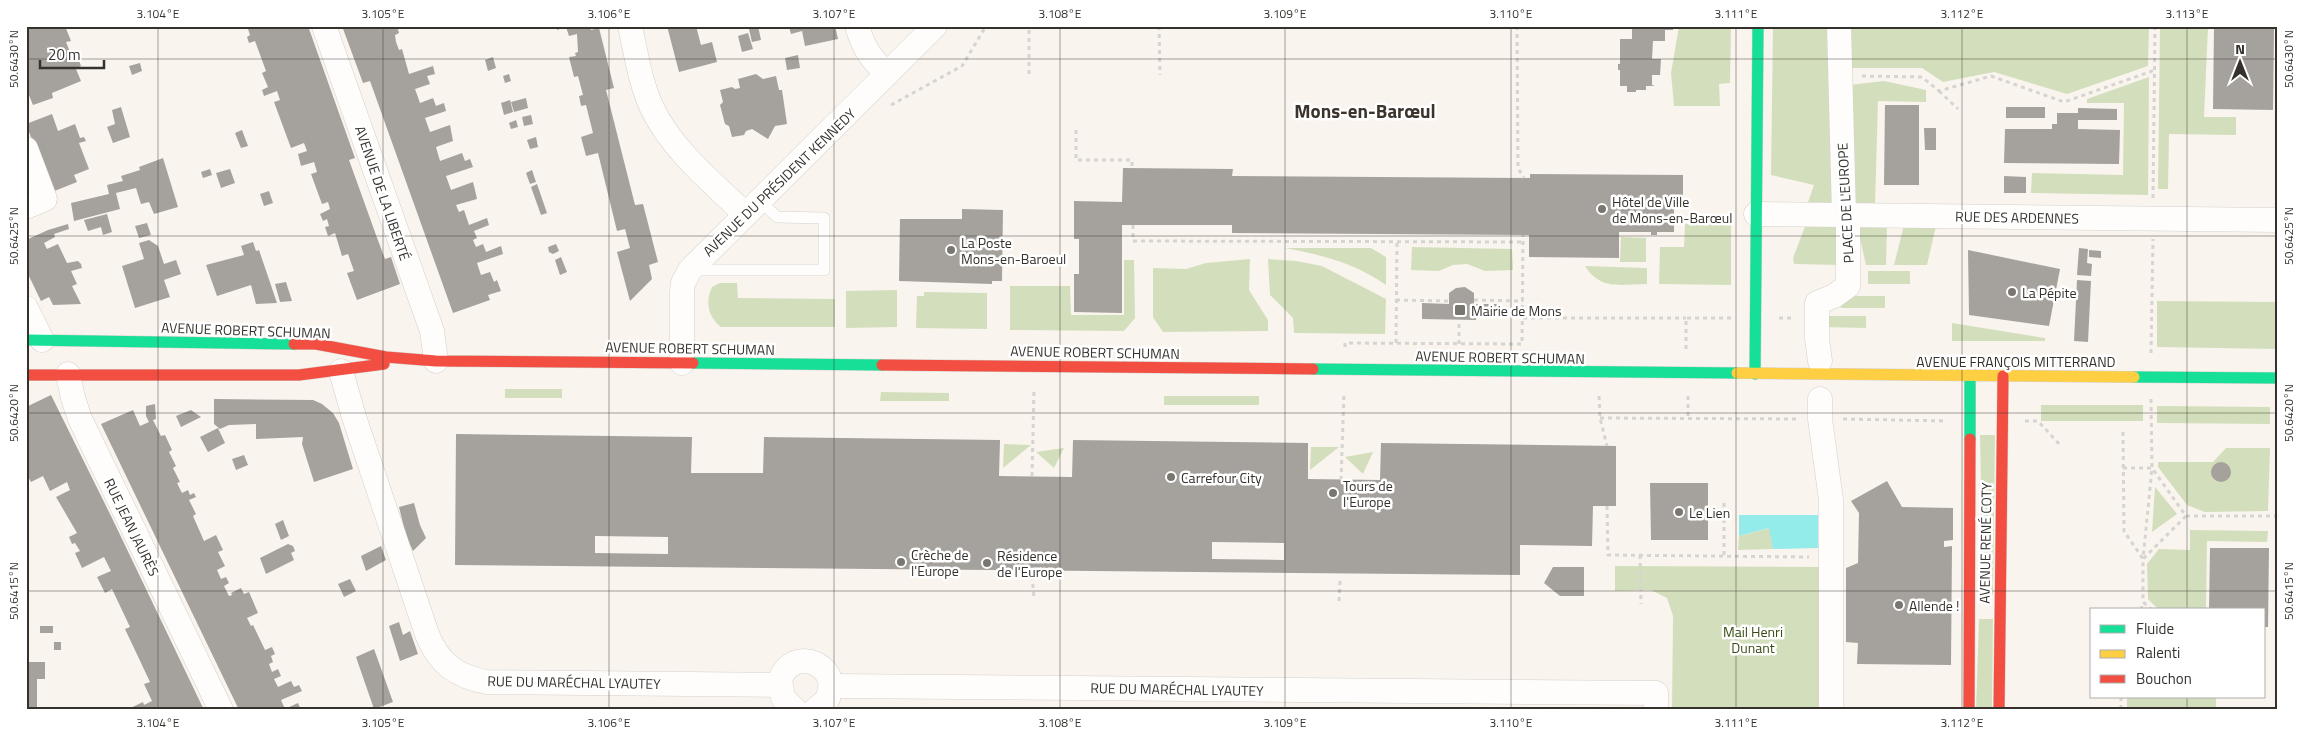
<svg xmlns="http://www.w3.org/2000/svg" width="2303" height="736" font-family="'Titillium Web',sans-serif">
<style>
.green{fill:#d3dfbc}
.water{fill:#93ebea}
.building{fill:#a5a19d;fill-rule:evenodd}
.lines{fill:none;stroke-linecap:round;stroke-linejoin:round}
.lane-casing{stroke:#d4d0cb;stroke-width:12}
.street-casing{stroke:#d4d0cb;stroke-width:25}
.fast-casing{stroke:#d4d0cb;stroke-width:12}
.slow-casing{stroke:#d4d0cb;stroke-width:12}
.jam-casing{stroke:#d4d0cb;stroke-width:12}
.path{stroke:#d5d4d1;stroke-width:3;stroke-dasharray:4 4;stroke-linecap:butt}
.lane{stroke:#fefdfc;stroke-width:11}
.street{stroke:#fefdfc;stroke-width:24}
.fast{stroke:#16e098;stroke-width:11}
.slow{stroke:#ffcf43;stroke-width:11}
.jam{stroke:#f24e42;stroke-width:11}
.ticks{fill:none;stroke:#35322e;stroke-width:1;stroke-opacity:0.45}
.poi-dot{fill:#7a7671;stroke:#fff;stroke-width:2}
.labels{text-anchor:middle;dominant-baseline:central;stroke-width:5;stroke-linejoin:round;paint-order:stroke}
.street-label{font-size:14px;fill:#35322e;stroke:#fff}
.poi-label{font-size:14px;fill:#35322e;stroke:#fff;text-anchor:start}
.park-label{font-size:14px;fill:#354b11;stroke:#fff}
.district-label{font-size:19px;font-weight:bold;fill:#3b342c;stroke:#fff}
.neatline{fill:none;stroke:#35322e;stroke-width:2}
.ticks-label{font-size:12px;text-anchor:middle;fill:#35322e}
</style>
<rect width="100%" height="100%" fill="#faf4ee"/>
<g class="green">
<polygon points="1679,26 1731,26 1730,83 1719,84 1720,106 1674,106 1671,73"/>
<polygon points="1773,26 1830,26 1838,205 1807,205 1814,185 1771,175"/>
<polygon points="1847,26 2149,26 2148,66 2067,94 1994,72 1943,82 1922,68 1847,68"/>
<polygon points="2160,27 2208,27 2204,117 2236,117 2236,135 2169,134 2168,189 2158,189"/>
<polygon points="2149,77 2148,195 2031,193 2032,173 2123,175 2124,103 2087,103 2087,99"/>
<polygon points="1884,81 1926,90 1926,102 1878,101 1875,205 1852,204 1849,85"/>
<polygon points="1685,224 1731,224 1731,285 1659,284 1660,247 1684,247"/>
<polygon points="1806,224 1841,224 1840,265 1794,264 1793,258"/>
<polygon points="1857,225 1887,226 1886,265 1866,265"/>
<polygon points="1904,225 1936,226 1927,265 1894,265"/>
<polygon points="1621,237 1646,238 1646,262 1620,262"/>
<polygon points="1412,247 1512,249 1513,270 1485,271 1467,264 1453,265 1439,271 1411,270"/>
<path d="M 1285,248 L 1371,248 L 1386,257 L 1386,285 C 1355,263 1322,255 1285,248 Z"/>
<polygon points="1250,259 1249,290 1268,320 1268,331 1163,332 1153,317 1153,268 1186,269 1206,263"/>
<polygon points="1268,259 1296,261 1322,266 1386,299 1385,334 1294,333 1293,318 1270,295"/>
<polygon points="1124,260 1134,260 1135,318 1124,331 1010,330 1010,286 1070,286 1071,315 1124,315"/>
<path d="M 1585,266 L 1647,268 L 1647,284 C 1621,284 1601,291 1585,266 Z"/>
<rect x="1868" y="271" width="42" height="13"/>
<path d="M 720,283 L 737,283 L 738,298 L 835,299 L 835,327 L 721,327 C 708,317 705,302 712,287 Z"/>
<polygon points="897,290 897,327 846,328 846,291"/>
<polygon points="924,292 987,293 987,329 916,328 917,296 924,296"/>
<rect x="1841" y="296" width="44" height="12"/>
<polygon points="2157,301 2277,302 2277,349 2157,347"/>
<polygon points="1822,316 1866,316 1866,328 1822,327"/>
<polygon points="1952,323 2045,338 2045,341 1952,341"/>
<rect x="505" y="389" width="57" height="9"/>
<polygon points="881,392 949,393 949,401 880,401"/>
<rect x="1164" y="396" width="95" height="9"/>
<rect x="2041" y="405" width="102" height="16"/>
<polygon points="2157,406 2270,407 2270,424 2157,423"/>
<polygon points="1980,435 1995,435 1993,594 1983,594"/>
<polygon points="1004,444 1031,445 1003,468"/>
<polygon points="1311,447 1339,447 1310,470"/>
<polygon points="1064,448 1054,468 1036,452"/>
<polygon points="2226,448 2270,448 2268,511 2205,512 2187,505 2158,467 2158,462 2213,462"/>
<polygon points="1373,452 1363,474 1345,457"/>
<polygon points="2155,487 2177,514 2152,532"/>
<polygon points="1770,528 1773,549 1738,550 1739,536"/>
<polygon points="2190,530 2268,531 2267,542 2207,541 2206,610 2159,610 2148,599 2147,564 2159,549 2190,550"/>
<polygon points="1615,566 1832,567 1831,710 1672,710 1673,616 1667,598 1651,590 1615,591"/>
<polygon points="1979,619 1993,619 1992,710 1976,710"/>
<rect x="2127" y="697" width="89" height="13"/>
</g>
<polygon class="water" points="1739,515 1818,515 1818,548 1773,549 1769,528 1739,536"/>
<g class="building">
<polygon points="26,26 65,26 71,41 66,42 70,52 75,50 81,66 76,69 81,81 52,93 53,98 33,105 26,88"/>
<polygon points="247,26 308,26 355,158 349,160 376,235 385,259 391,257 400,284 357,300 347,273 354,271 348,254 342,256 335,233 328,236 325,227 329,226 327,219 323,221 320,214 330,209 328,202 322,204 311,174 317,172 314,162 301,166 298,154 307,151 304,143 291,148 274,102 280,100 277,91 264,96 262,90 268,87 262,73 266,71 255,41 249,43 247,37 250,35"/>
<polygon points="342,26 397,26 399,33 395,35 396,42 399,50 402,49 409,74 433,66 435,74 427,76 430,84 415,89 420,103 433,98 436,106 444,103 446,111 425,118 430,132 450,125 453,141 436,147 440,161 462,153 465,161 470,159 473,167 446,176 451,190 473,182 475,190 477,199 456,205 459,212 464,210 469,225 487,218 489,225 474,231 477,238 473,240 476,247 483,244 486,252 501,246 503,254 477,263 481,275 490,272 494,282 497,280 501,291 488,295 490,300 453,313 370,81 363,83"/>
<polygon points="556,26 590,26 591,30 599,28 614,88 606,90 635,205 643,204 658,262 649,265 652,279 630,301 617,252 630,248 625,229 617,231 598,153 586,156 581,137 593,133 586,105 581,106 579,96 583,95 578,76 574,77 569,57 576,56 575,53 578,52 577,34 569,36 566,27 557,30"/>
<polygon points="667,26 696,26 701,45 712,42 717,62 679,72"/>
<polygon points="758,26 761,40 752,42 749,29"/>
<polygon points="793,26 835,26 838,39 805,46 802,31 791,34 789,27"/>
<polygon points="1632,26 1673,26 1673,30 1665,30 1665,41 1653,41 1652,59 1661,59 1660,75 1652,75 1652,85 1655,86 1646,86 1646,90 1636,90 1636,92 1627,92 1627,86 1620,86 1620,70 1618,70 1618,64 1620,64 1620,39 1632,39"/>
<polygon points="2214,28 2274,28 2273,110 2213,109"/>
<polygon points="748,33 753,49 742,52 738,36"/>
<polygon points="798,55 800,68 787,70 785,58"/>
<polygon points="493,57 496,68 488,71 485,60"/>
<polygon points="140,63 142,71 132,75 129,66"/>
<polygon points="509,74 511,81 505,83 503,76"/>
<polygon points="756,74 763,79 776,76 779,90 782,90 787,124 775,126 768,139 752,129 746,131 744,135 732,137 729,126 725,124 720,105 723,102 720,90 732,87 735,89 740,88 738,79"/>
<polygon points="526,98 528,108 514,112 511,102"/>
<polygon points="510,100 513,112 504,115 501,103"/>
<polygon points="1885,105 1919,105 1919,185 1884,185"/>
<polygon points="121,107 130,137 113,143 107,127 115,124 112,110"/>
<rect x="2006" y="107" width="39" height="11"/>
<polygon points="2078,108 2117,109 2117,120 2078,120 2078,129 2120,130 2119,164 2004,163 2005,129 2052,129 2052,124 2057,124 2057,113 2078,113"/>
<polygon points="52,114 58,131 75,124 80,138 84,137 86,141 79,143 89,169 74,175 77,182 52,192 26,124"/>
<polygon points="531,115 533,124 524,126 522,117"/>
<polygon points="516,120 518,127 511,129 509,123"/>
<polygon points="1924,128 1936,128 1936,150 1925,150"/>
<polygon points="242,130 248,146 241,148 235,133"/>
<polygon points="536,137 538,147 530,149 527,140"/>
<polygon points="163,158 178,207 154,214 149,202 141,204 136,188 116,193 120,209 74,221 71,203 109,194 107,185 123,181 121,176 140,170 139,167"/>
<polygon points="1123,168 1233,169 1232,176 1530,178 1530,174 1683,175 1683,199 1674,199 1674,232 1657,232 1657,235 1651,235 1651,232 1619,232 1619,258 1529,257 1529,235 1232,233 1232,225 1122,225 1122,313 1074,312 1074,274 1079,274 1079,239 1074,239 1074,201 1122,202"/>
<polygon points="210,169 212,175 203,178 201,172"/>
<polygon points="230,169 235,183 221,188 216,173"/>
<polygon points="532,170 536,182 530,184 526,173"/>
<polygon points="2004,176 2026,177 2026,193 2004,193"/>
<polygon points="537,184 547,213 541,215 531,187"/>
<polygon points="269,191 273,203 264,206 260,194"/>
<polygon points="962,209 1003,210 1002,281 992,281 992,284 899,281 900,219 962,219"/>
<polygon points="107,214 112,232 103,235 101,227 88,231 84,220"/>
<polygon points="147,223 151,235 139,238 135,226"/>
<polygon points="68,224 69,229 54,234 55,237 44,243 47,249 58,244 67,263 78,261 81,264 82,268 71,271 77,284 72,286 81,304 53,305 49,297 41,301 26,270 26,240 48,230"/>
<polygon points="149,240 158,246 164,264 176,260 181,274 164,280 170,297 135,308 122,266 144,259 139,243"/>
<polygon points="253,242 256,251 259,250 277,303 256,304 251,285 217,296 206,265 244,255 241,246"/>
<polygon points="556,244 559,251 553,254 549,252 548,247"/>
<polygon points="2079,248 2088,249 2087,263 2092,264 2091,276 2077,275"/>
<polygon points="1968,250 2060,269 2049,326 1969,315"/>
<polygon points="2089,250 2101,251 2101,258 2089,257"/>
<polygon points="561,257 567,272 560,275 555,260"/>
<polygon points="2077,280 2091,281 2088,342 2074,341"/>
<polygon points="286,282 292,301 280,302 275,284"/>
<polygon points="1465,287 1474,293 1474,304 1500,304 1500,318 1476,317 1476,320 1422,319 1422,303 1449,304 1449,293 1456,288"/>
<polygon points="51,395 111,516 204,710 126,710 143,702 144,705 152,701 144,684 150,682 125,629 130,627 112,589 105,593 97,577 111,571 104,557 82,568 75,553 80,551 75,543 72,544 69,537 77,533 56,497 70,490 67,482 50,491 43,476 31,482 26,473 26,438 29,437 26,432 26,407"/>
<polygon points="214,399 313,400 322,404 333,413 339,423 353,469 314,482 302,444 303,437 256,439 256,424 229,425 220,429 214,424"/>
<polygon points="155,404 156,419 153,420 161,436 165,435 172,450 169,452 176,466 173,468 180,482 177,483 182,493 188,490 190,495 194,493 196,497 189,500 196,514 193,516 204,541 216,535 223,550 218,552 225,566 217,570 221,579 226,577 229,583 224,586 229,596 232,595 231,593 241,588 244,594 249,592 258,613 247,618 251,626 253,625 265,650 272,647 275,654 271,656 273,662 269,664 272,672 278,669 281,676 274,679 278,687 291,681 294,687 299,685 302,691 281,700 285,709 298,703 301,710 239,710 101,424 133,410 140,426 149,422 146,416 146,406"/>
<polygon points="191,410 201,417 181,427 176,416"/>
<polygon points="218,428 225,443 208,452 200,437"/>
<path d="M 456,434 L 692,437 L 691,473 L 763,473 L 764,437 L 1000,440 L 999,476 L 1072,477 L 1073,440 L 1308,443 L 1308,479 L 1380,480 L 1381,443 L 1616,446 L 1616,506 L 1593,506 L 1592,546 L 1520,545 L 1520,575 L 455,565 ZM 595,536 L 668,537 L 668,554 L 595,553 ZM 1212,542 L 1284,543 L 1284,560 L 1212,559 Z"/>
<polygon points="244,455 248,465 236,470 232,459"/>
<circle cx="2221" cy="472" r="10"/>
<polygon points="1887,481 1902,507 1953,508 1953,540 1944,541 1944,547 1952,546 1951,665 1857,664 1858,643 1846,642 1846,568 1858,563 1859,513 1851,501"/>
<polygon points="1650,483 1708,483 1708,540 1651,540"/>
<polygon points="414,503 420,525 426,538 413,551 406,536 399,507"/>
<polygon points="283,520 289,536 281,540 275,524"/>
<polygon points="288,544 293,546 295,551 291,553 294,560 266,574 260,558"/>
<polygon points="381,546 386,560 366,571 361,556"/>
<polygon points="2210,548 2269,548 2268,627 2264,627 2264,610 2209,610"/>
<polygon points="1553,567 1584,567 1584,596 1560,596 1544,583"/>
<polygon points="350,579 356,591 344,597 338,584"/>
<polygon points="399,622 403,635 410,631 418,654 400,661 389,626"/>
<rect x="40" y="626" width="13" height="7"/>
<rect x="54" y="642" width="7" height="8"/>
<polygon points="374,649 393,702 374,709 356,657"/>
<polygon points="26,662 45,662 45,679 37,679 37,710 26,710"/>
<rect x="860" y="707" width="35" height="3"/>
</g>
<g class="lines">
<defs>
<polyline id="lane" points="693,270 824,270 824,218 777,217 759,200"/>
<g id="street">
<polyline points="324,26 432,331 436,361"/>
<path d="M 630,26 C 636,53 640,82 652,108 C 672,150 712,182 745,214"/>
<path d="M 857,26 C 863,47 871,59 887,74"/>
<polyline points="26,149 45,199 26,207"/>
<polyline points="1756,214 2277,220"/>
<polyline points="26,308 42,340"/>
<polyline points="1820,361 1817,339 1817,303 1834,296 1848,286 1848,225 1844,215 1839,26"/>
<polyline points="682,363 682,292 683,283 690,270 935,26"/>
<path d="M 341,371 L 354,417 L 427,634 C 438,663 457,677 487,682 L 779,685"/>
<polyline points="68,374 73,398 80,419 221,710"/>
<polyline points="1820,399 1820,419 1831,500 1831,710"/>
<polyline points="831,686 1656,693 1656,710"/>
<path d="M 795,710 L 783,698 L 780,680 C 789,653 823,656 831,682 L 828,699 L 815,710"/>
</g>
<g id="fast">
<polyline points="26,340 294,344"/>
<polyline points="693,363 882,365"/>
<polyline points="1313,369 1737,373"/>
<polyline points="1755,374 1758,26"/>
<polyline points="2134,377 2277,378"/>
<polyline points="1970,439 1970,376"/>
</g>
<polyline id="slow" points="1737,373 2134,377"/>
<g id="jam">
<polyline points="294,344 316,344 386,357 436,361 693,363"/>
<polyline points="882,365 1313,369"/>
<polyline points="26,375 299,375 384,364"/>
<polyline points="1969,710 1970,439"/>
<polyline points="1999,710 2003,376"/>
</g>
</defs>
<use href="#lane" class="lane-casing"/>
<use href="#street" class="street-casing"/>
<use href="#fast" class="fast-casing"/>
<use href="#slow" class="slow-casing"/>
<use href="#jam" class="jam-casing"/>
<g class="path">
<polyline points="1159,26 1160,75"/>
<polyline points="1517,26 1518,168 1524,178"/>
<polyline points="1029,74 1029,26"/>
<polyline points="1862,76 1922,77 1939,91 1991,76 2064,102 2155,70"/>
<polyline points="1939,91 1958,109"/>
<polyline points="891,105 962,66 986,26"/>
<polyline points="1076,130 1076,160 1132,160 1132,168"/>
<polyline points="2153,198 2155,26"/>
<polyline points="1133,225 1133,241 1523,242"/>
<polyline points="1396,300 1449,301"/>
<polyline points="1474,300 1523,301"/>
<polyline points="1523,318 1686,318"/>
<polyline points="1779,318 1795,318"/>
<polyline points="1396,343 1397,241"/>
<polyline points="1459,344 1459,320"/>
<polyline points="1345,347 1345,343 1522,344 1523,235"/>
<polyline points="1686,349 1686,318 1732,318"/>
<polyline points="2151,353 2153,239"/>
<polyline points="1599,396 1600,418 1607,446"/>
<polyline points="1688,396 1688,418"/>
<polyline points="2151,399 2152,468 2186,516 2143,559 2143,602 2152,610"/>
<polyline points="1600,418 1799,419"/>
<polyline points="1843,419 1947,421"/>
<polyline points="2025,421 2038,421 2060,445"/>
<polyline points="2123,432 2124,531 2143,559"/>
<polyline points="2123,468 2152,468 2143,559"/>
<polyline points="1032,476 1034,390"/>
<polyline points="1341,480 1344,393"/>
<polyline points="1724,503 1724,557"/>
<polyline points="1607,506 1608,555 1809,557"/>
<polyline points="2186,516 2277,516"/>
<polyline points="1640,555 1641,604"/>
<polyline points="1032,576 1034,597"/>
<polyline points="1339,601 1340,581"/>
<polyline points="2141,610 2143,602"/>
<polyline points="2121,697 2121,710"/>
</g>
<use href="#lane" class="lane"/>
<use href="#street" class="street"/>
<use href="#fast" class="fast"/>
<use href="#slow" class="slow"/>
<use href="#jam" class="jam"/>
</g>
<path class="ticks" d="M 158,26 L 158,710M 383,26 L 383,710M 609,26 L 609,710M 834,26 L 834,710M 1060,26 L 1060,710M 1285,26 L 1285,710M 1511,26 L 1511,710M 1736,26 L 1736,710M 1962,26 L 1962,710M 2187,26 L 2187,610M 26,59 L 2277,59M 26,236 L 2277,236M 26,413 L 2277,413M 26,591 L 2277,591M 2187,697 L 2187,710"/>
<g class="poi-dot">
<circle cx="1602" cy="209" r="5"/>
<circle cx="951" cy="250" r="5"/>
<circle cx="2012" cy="292" r="5"/>
<rect x="1454" y="304" width="12" height="12" rx="2.5"/>
<circle cx="1171" cy="477" r="5"/>
<circle cx="1333" cy="493" r="5"/>
<circle cx="1679" cy="512" r="5"/>
<circle cx="901" cy="562" r="5"/>
<circle cx="987" cy="563" r="5"/>
<circle cx="1899" cy="605" r="5"/>
</g>
<g class="labels">
<g class="street-label">
<text transform="translate(779 182) rotate(-44)">AVENUE DU PRÉSIDENT KENNEDY</text>
<text transform="translate(383 193) rotate(71)">AVENUE DE LA LIBERTÉ</text>
<text transform="translate(1845 203) rotate(-93)">PLACE DE L'EUROPE</text>
<text transform="translate(2017 217) rotate(1)">RUE DES ARDENNES</text>
<text transform="translate(246 330) rotate(2)">AVENUE ROBERT SCHUMAN</text>
<text transform="translate(690 348) rotate(1)">AVENUE ROBERT SCHUMAN</text>
<text transform="translate(1095 352) rotate(1)">AVENUE ROBERT SCHUMAN</text>
<text transform="translate(1500 357) rotate(1)">AVENUE ROBERT SCHUMAN</text>
<text x="2016" y="361">AVENUE FRANÇOIS MITTERRAND</text>
<text transform="translate(132 527) rotate(64)">RUE JEAN JAURÈS</text>
<text transform="translate(1985 543) rotate(-89)">AVENUE RENÉ COTY</text>
<text transform="translate(574 682) rotate(1)">RUE DU MARÉCHAL LYAUTEY</text>
<text transform="translate(1177 689) rotate(1)">RUE DU MARÉCHAL LYAUTEY</text>
</g>
<g class="poi-label">
<text x="1612" y="201">Hôtel de Ville<tspan x="1612" dy="16">de Mons-en-Barœul</tspan></text>
<text x="961" y="242">La Poste<tspan x="961" dy="16">Mons-en-Baroeul</tspan></text>
<text x="2022" y="292">La Pépite</text>
<text x="1471" y="310">Mairie de Mons</text>
<text x="1181" y="477">Carrefour City</text>
<text x="1343" y="485">Tours de<tspan x="1343" dy="16">l'Europe</tspan></text>
<text x="1689" y="512">Le Lien</text>
<text x="911" y="554">Crèche de<tspan x="911" dy="16">l'Europe</tspan></text>
<text x="997" y="555">Résidence<tspan x="997" dy="16">de l'Europe</tspan></text>
<text x="1909" y="605">Allende !</text>
</g>
<g class="park-label">
<text x="1753" y="631">Mail Henri<tspan x="1753" dy="16">Dunant</tspan></text>
</g>
<g class="district-label">
<text x="1365" y="110">Mons-en-Barœul</text>
</g>
</g>
<rect width="2303" height="736" fill="none" stroke="#ffffff" stroke-width="55"/>
<rect x="2090" y="608" width="175" height="90" fill="#ffffff" stroke="#aeadab"/>
<rect x="2100" y="625" width="25" height="8" fill="#16e098" stroke="#aeadab"/>
<text x="2136" y="634" font-size="15" fill="#35322e">Fluide</text>
<rect x="2100" y="650" width="25" height="8" fill="#ffcf43" stroke="#aeadab"/>
<text x="2136" y="658" font-size="15" fill="#35322e">Ralenti</text>
<rect x="2100" y="675" width="25" height="8" fill="#f24e42" stroke="#aeadab"/>
<text x="2136" y="684" font-size="15" fill="#35322e">Bouchon</text>
<g transform="translate(2240 62)" stroke="#ffffff" stroke-width="4" paint-order="stroke">
<path d="M0-4L9 19L0 12L-9 19Z" fill="#35322e"/>
<text y="-8" font-size="14" font-weight="bold" text-anchor="middle" fill="#35322e">N</text>
</g>
<path d="M40 60v8h64v-8" fill="none" stroke="#35322e" stroke-width="2.5"/>
<text x="48" y="60" font-size="15" fill="#35322e" stroke="#ffffff" stroke-width="4" paint-order="stroke">20 m</text>
<rect x="28" y="28" width="2248" height="680" class="neatline"/>
<g class="ticks-label">
<text x="158" y="18">3.104°E</text>
<text x="383" y="18">3.105°E</text>
<text x="609" y="18">3.106°E</text>
<text x="834" y="18">3.107°E</text>
<text x="1060" y="18">3.108°E</text>
<text x="1285" y="18">3.109°E</text>
<text x="1511" y="18">3.110°E</text>
<text x="1736" y="18">3.111°E</text>
<text x="1962" y="18">3.112°E</text>
<text x="2187" y="18">3.113°E</text>
<text transform="translate(14 59) rotate(-90)" y="4">50.6430°N</text>
<text transform="translate(2289 59) rotate(-90)" y="4">50.6430°N</text>
<text transform="translate(14 236) rotate(-90)" y="4">50.6425°N</text>
<text transform="translate(2289 236) rotate(-90)" y="4">50.6425°N</text>
<text transform="translate(14 413) rotate(-90)" y="4">50.6420°N</text>
<text transform="translate(2289 413) rotate(-90)" y="4">50.6420°N</text>
<text transform="translate(14 591) rotate(-90)" y="4">50.6415°N</text>
<text transform="translate(2289 591) rotate(-90)" y="4">50.6415°N</text>
<text x="158" y="727">3.104°E</text>
<text x="383" y="727">3.105°E</text>
<text x="609" y="727">3.106°E</text>
<text x="834" y="727">3.107°E</text>
<text x="1060" y="727">3.108°E</text>
<text x="1285" y="727">3.109°E</text>
<text x="1511" y="727">3.110°E</text>
<text x="1736" y="727">3.111°E</text>
<text x="1962" y="727">3.112°E</text>
</g>
</svg>
